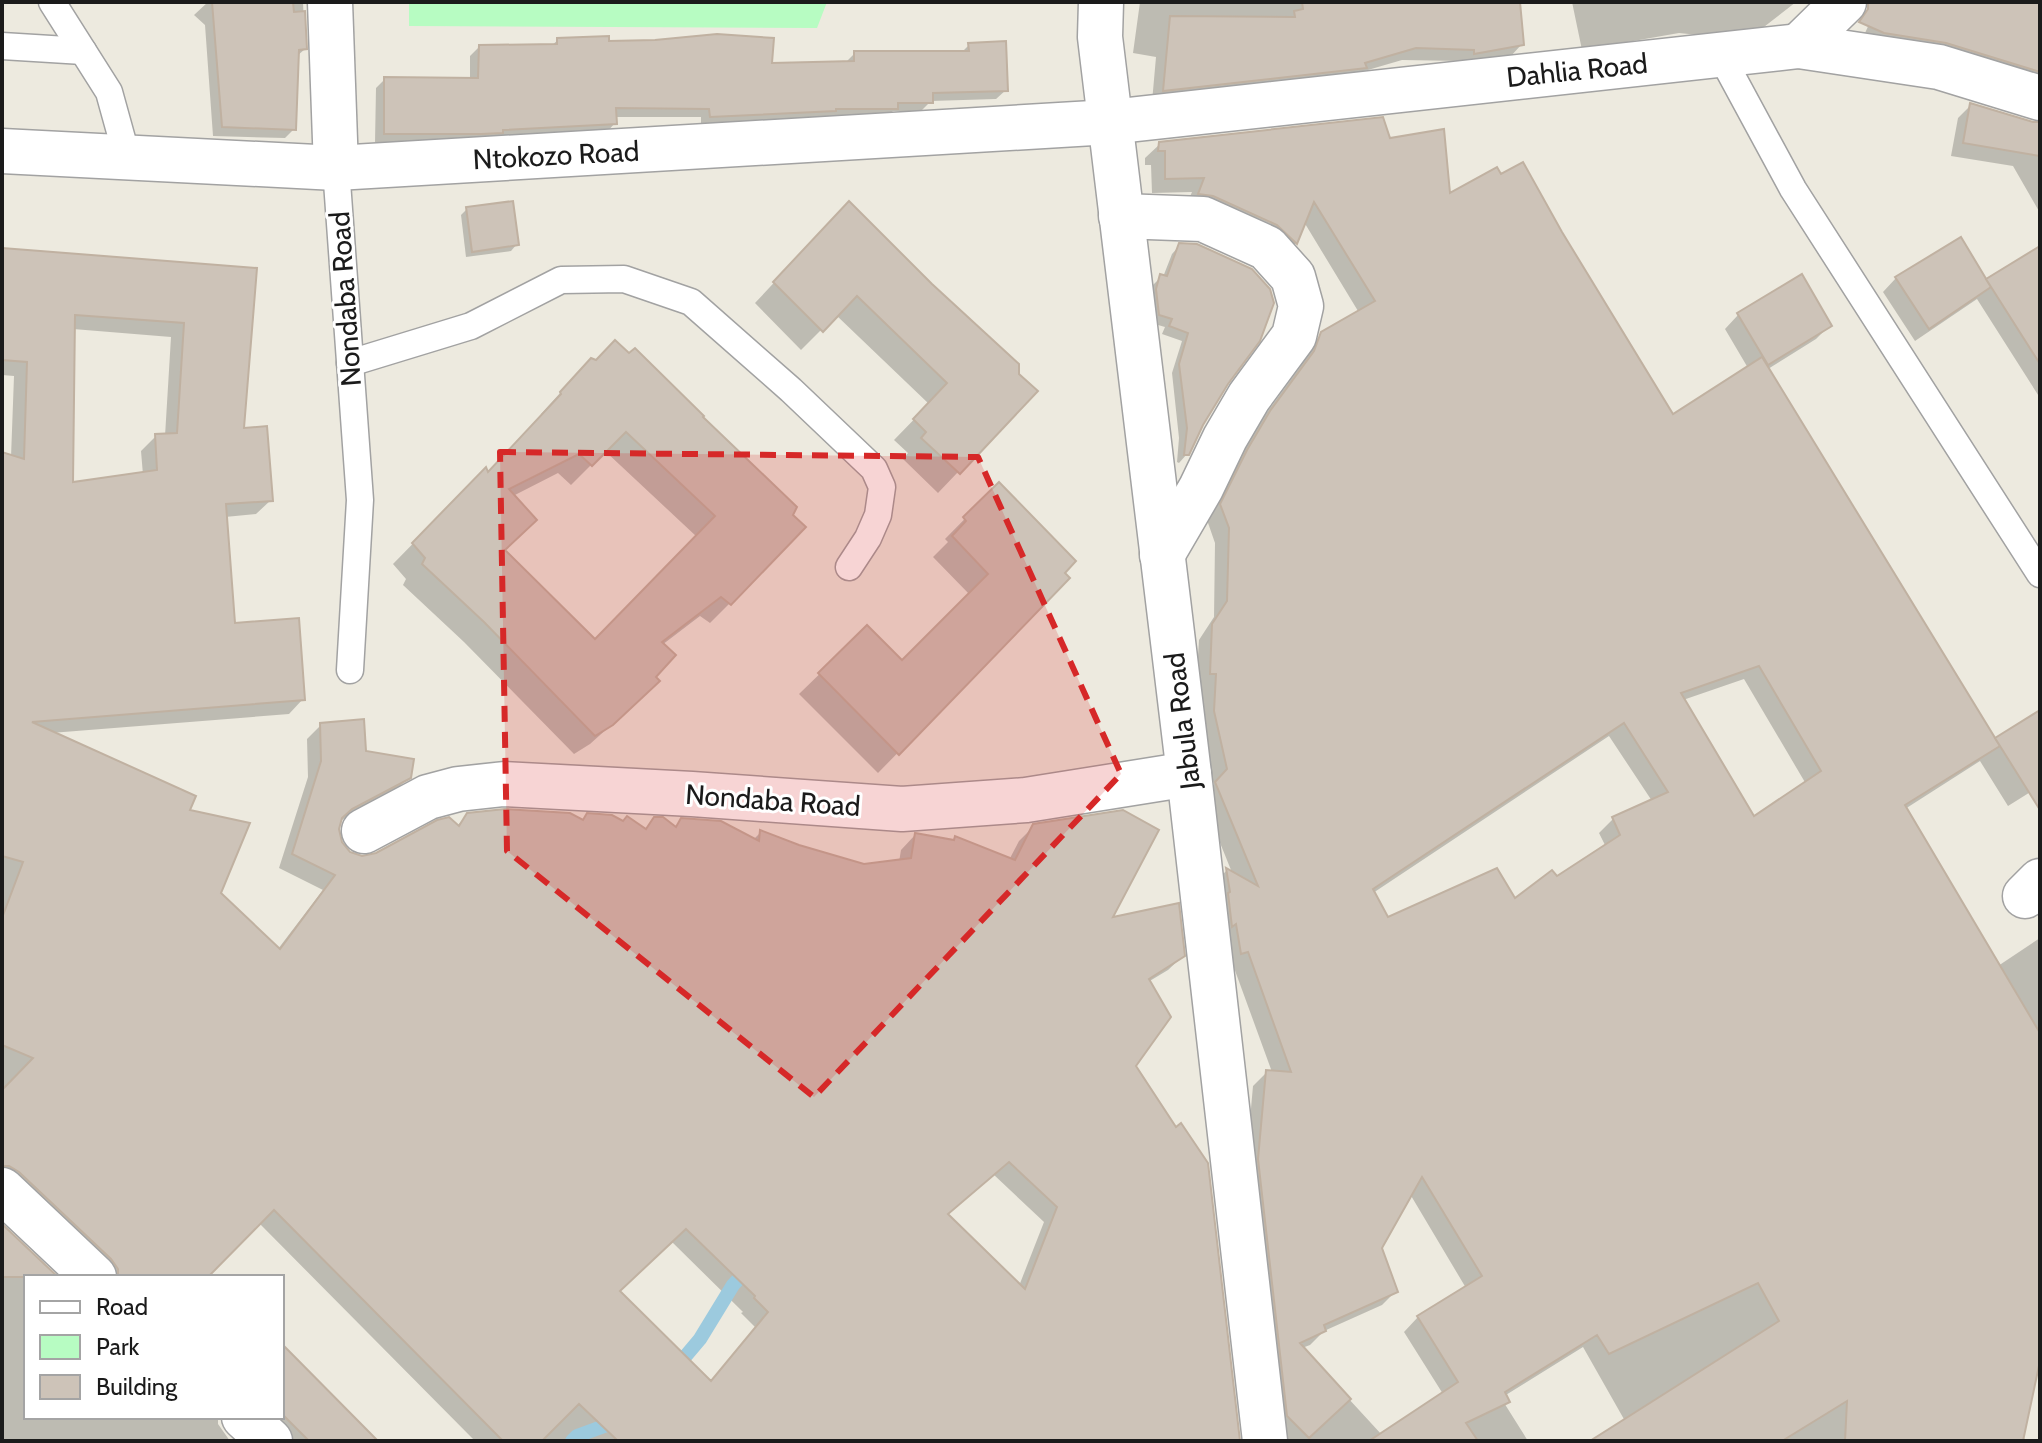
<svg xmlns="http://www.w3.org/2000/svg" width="2042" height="1443" font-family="Cabin,sans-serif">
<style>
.park{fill:#b7fcc2}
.shadow{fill:#0003;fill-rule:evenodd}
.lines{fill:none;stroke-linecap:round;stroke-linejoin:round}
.stream{stroke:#9ccade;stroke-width:14}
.building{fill:#cdc3b8;stroke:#c0b1a1;stroke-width:2;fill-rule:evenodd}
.lane-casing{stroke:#a2a2a2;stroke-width:29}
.street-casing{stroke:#a2a2a2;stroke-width:47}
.lane{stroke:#fff;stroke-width:26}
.street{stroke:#fff;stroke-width:44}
.marked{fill:#d62828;fill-opacity:0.2;stroke:#d62828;stroke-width:6;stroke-dasharray:16 10;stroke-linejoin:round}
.labels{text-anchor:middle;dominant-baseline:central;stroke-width:6;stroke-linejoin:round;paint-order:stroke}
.street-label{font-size:28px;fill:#1b1b1b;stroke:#fff}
</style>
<rect width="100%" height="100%" fill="#edeadf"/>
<polygon class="park" points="409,2 827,2 817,28 409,26"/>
<g class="shadow">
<polygon points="208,2 303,2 305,49 297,56 294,129 285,138 213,136 205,25 194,15"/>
<polygon points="1140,2 1518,2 1522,44 1510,57 1462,61 1402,60 1361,72 1353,80 1152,102 1156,57 1133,53"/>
<polygon points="1572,2 1796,2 1751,37 1738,39 1679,33 1582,50"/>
<polygon points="1879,2 2040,2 2040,91 1861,42"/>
<polygon points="558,40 607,43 769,65 846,62 855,53 961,53 969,45 1006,90 996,99 931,101 921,111 893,111 886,117 701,126 701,117 614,117 615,123 606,133 470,143 375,142 376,88 385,79 470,80 470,56 479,47 551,46"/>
<polygon points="1971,105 2040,124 2040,213 2013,166 1951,156 1958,118"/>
<path d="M 1389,140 L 1448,196 L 1560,233 L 1672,417 L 1748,368 L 1725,329 L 1738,315 L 1830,325 L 1816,339 L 1768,369 L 1994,741 L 2040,712 L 2040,786 L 2008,806 L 1980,761 L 1905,809 L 1998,966 L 2040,938 L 2040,1358 L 2022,1438 L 2032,1441 L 1594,1441 L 1625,1421 L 1583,1347 L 1501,1398 L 1528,1441 L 1275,1441 L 1245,1175 L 1253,1086 L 1267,1072 L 1272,1072 L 1233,965 L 1228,967 L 1213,885 L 1226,871 L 1233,875 L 1202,798 L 1214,785 L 1200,727 L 1202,688 L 1196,687 L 1199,640 L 1214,617 L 1215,543 L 1207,520 L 1233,466 L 1256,427 L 1300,367 L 1307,349 L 1322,334 L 1358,311 L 1304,222 L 1296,243 L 1282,257 L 1185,208 L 1192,192 L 1152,193 L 1151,165 L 1145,165 L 1145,158 L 1160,144 ZM 1744,679 L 1806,784 L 1754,818 L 1683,700 ZM 1609,736 L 1652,801 L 1613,819 L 1599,833 L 1606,847 L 1556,879 L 1515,901 L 1388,920 L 1373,893 ZM 1410,1194 L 1466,1288 L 1418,1317 L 1404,1332 L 1443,1394 L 1382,1435 L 1302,1348 L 1310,1345 L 1324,1331 L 1382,1305 L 1396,1291 L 1380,1248 Z"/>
<polygon points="467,209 517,244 511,251 466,257 461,215"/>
<polygon points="829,224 931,285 1035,391 938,493 903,459 908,453 894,440 929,404 836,315 801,350 755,303"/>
<polygon points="1180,245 1226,383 1202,425 1187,454 1179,463 1177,462 1179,438 1172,373 1182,341 1162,334 1165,327 1151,323 1148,298 1153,285 1161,277 1163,277 1172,254"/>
<polygon points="2040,246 2040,398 1977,299 1915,341 1883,292 1896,278 1986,282 2030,254"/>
<path d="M 2,250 L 255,270 L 242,430 L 271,500 L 256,514 L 225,517 L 233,625 L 303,699 L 289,714 L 51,733 L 187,811 L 219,893 L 278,949 L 323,890 L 279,868 L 308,777 L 307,739 L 321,725 L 364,753 L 409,777 L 395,791 L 340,821 L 337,829 L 340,843 L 349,853 L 362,858 L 456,827 L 467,815 L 582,821 L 644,830 L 655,819 L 674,828 L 682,821 L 753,840 L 761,832 L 798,847 L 863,866 L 899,862 L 901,850 L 915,835 L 1009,860 L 1019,841 L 1034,826 L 1109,920 L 1183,956 L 1168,970 L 1148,982 L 1134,1066 L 1238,1441 L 475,1441 L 259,1223 L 209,1273 L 214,1277 L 100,1277 L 2,1184 L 2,454 L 11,457 L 14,376 L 2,375 ZM 73,329 L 171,337 L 165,436 L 156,436 L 141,451 L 143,475 L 71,485 ZM 993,1174 L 1044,1222 L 1019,1286 L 947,1215 ZM 671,1241 L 743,1312 L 741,1313 L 756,1328 L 710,1383 L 618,1291 Z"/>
<path d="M 571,381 L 701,416 L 730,603 L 710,623 L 700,616 L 662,645 L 638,701 L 590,744 L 574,754 L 464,642 L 403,585 L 406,579 L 393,564 L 485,470 L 488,474 L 543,416 L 541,414 ZM 605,451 L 697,537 L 595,642 L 503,551 L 513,496 L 558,473 L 571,485 Z"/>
<polygon points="999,484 1023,625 878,773 799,694 867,628 902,663 970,595 933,557 948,542 945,539"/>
<polygon points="2,1227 55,1277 26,1277 26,1417 218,1417 218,1424 230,1441 2,1441"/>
<polygon points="282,1346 375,1441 276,1441 251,1417 282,1417"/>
</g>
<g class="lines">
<g class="stream">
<polyline points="673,1371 700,1339 733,1285 751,1266"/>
<polyline points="572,1441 577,1436 618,1421"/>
</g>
</g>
<g class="building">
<polygon points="212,2 293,2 294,12 305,11 307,49 299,50 296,130 222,127"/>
<polygon points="1302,2 1520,2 1524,45 1474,54 1474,50 1416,48 1365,63 1367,68 1163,91 1170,16 1295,17 1294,11 1303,9"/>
<polygon points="1868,2 2040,2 2040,72 1946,43 1884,33 1859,22 1868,9"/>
<polygon points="717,34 774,38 772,63 854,61 854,51 969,51 968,43 1006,41 1008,91 933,93 933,103 898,103 898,109 836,109 836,111 710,117 709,109 616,108 617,124 503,130 503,133 481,134 384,134 384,77 478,78 479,45 557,44 557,38 609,36 609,41 655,40"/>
<polygon points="1970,103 2033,122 2040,122 2040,156 1963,143"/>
<path d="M 1383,117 L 1390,138 L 1444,129 L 1450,193 L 1497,167 L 1501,174 L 1523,162 L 1562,232 L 1673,414 L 1762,357 L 2000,746 L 1905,805 L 2040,1033 L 2040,1361 L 2023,1441 L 1845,1441 L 1847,1401 L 1782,1441 L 1590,1441 L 1779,1321 L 1758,1283 L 1609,1354 L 1597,1335 L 1505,1392 L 1510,1402 L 1466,1423 L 1478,1441 L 1369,1441 L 1458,1382 L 1417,1316 L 1482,1276 L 1422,1177 L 1382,1248 L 1398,1292 L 1324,1325 L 1326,1331 L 1300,1343 L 1351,1399 L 1309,1438 L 1287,1416 L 1258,1159 L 1266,1070 L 1291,1072 L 1248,952 L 1241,954 L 1236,924 L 1232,927 L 1228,893 L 1230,892 L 1226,868 L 1258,886 L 1215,782 L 1227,769 L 1214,711 L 1216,674 L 1210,674 L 1212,624 L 1227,601 L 1229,528 L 1220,504 L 1247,450 L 1270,411 L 1314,351 L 1321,332 L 1375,301 L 1314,202 L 1297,244 L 1277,225 L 1213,196 L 1198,194 L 1204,178 L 1165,179 L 1165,151 L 1158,151 L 1159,142 ZM 1759,666 L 1821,771 L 1754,816 L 1681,693 ZM 1624,723 L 1668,792 L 1612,817 L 1620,835 L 1557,876 L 1552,870 L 1515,898 L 1497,868 L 1388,917 L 1373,889 Z"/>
<polygon points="513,201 519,245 472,252 466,207"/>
<polygon points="849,201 932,284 1019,364 1019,374 1038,391 960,474 921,438 926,432 913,419 947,383 857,296 823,332 773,282"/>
<polygon points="1961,237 1991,287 1929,329 1895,277"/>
<polygon points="1179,243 1197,244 1252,269 1270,289 1274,303 1260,341 1228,384 1203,425 1189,455 1184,455 1187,428 1179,364 1188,333 1169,326 1172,319 1159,315 1156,289 1160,274 1167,276"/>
<polygon points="2040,246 2040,364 1986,279"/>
<path d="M 2,248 L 257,268 L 244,428 L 267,426 L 273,501 L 226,504 L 235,623 L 299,618 L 305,700 L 32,722 L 196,796 L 190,810 L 250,823 L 221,893 L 280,949 L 335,875 L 292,854 L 321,761 L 320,723 L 364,719 L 366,751 L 414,759 L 411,778 L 352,809 L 342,818 L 339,829 L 342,842 L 350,852 L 362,856 L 376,853 L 437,820 L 449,817 L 459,826 L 467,813 L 505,809 L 570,813 L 583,820 L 587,813 L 612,815 L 623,821 L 627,816 L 646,829 L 654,817 L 663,817 L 676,827 L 681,818 L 721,821 L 759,841 L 760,830 L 799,845 L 864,864 L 911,858 L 915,833 L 954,840 L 955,836 L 1015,860 L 1033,824 L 1123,810 L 1159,830 L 1113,917 L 1179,903 L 1185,956 L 1149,979 L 1171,1017 L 1136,1066 L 1176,1127 L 1181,1123 L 1208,1163 L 1240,1441 L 618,1441 L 579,1404 L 542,1441 L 503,1441 L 274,1210 L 208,1277 L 118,1277 L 118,1269 L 111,1259 L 19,1172 L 9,1166 L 2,1166 L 2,1090 L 33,1058 L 2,1045 L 2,918 L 23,862 L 2,856 L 2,452 L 24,459 L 27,362 L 2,360 ZM 75,315 L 184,323 L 177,433 L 155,434 L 157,470 L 73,482 ZM 1009,1162 L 1057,1207 L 1025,1289 L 948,1214 ZM 686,1229 L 755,1296 L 754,1298 L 768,1312 L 711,1381 L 620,1291 Z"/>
<polygon points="1802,274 1832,326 1768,365 1737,313"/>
<path d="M 615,340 L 629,353 L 635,348 L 704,416 L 703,417 L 797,507 L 793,515 L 806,527 L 731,605 L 721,597 L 662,642 L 676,655 L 656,677 L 660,681 L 613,725 L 595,736 L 484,622 L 422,564 L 425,558 L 412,543 L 486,467 L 488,472 L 561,394 L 560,392 L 591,358 L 596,360 ZM 626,432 L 715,516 L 595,639 L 505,550 L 537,520 L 509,489 L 579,454 L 592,466 Z"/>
<polygon points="999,482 1076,561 1065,573 1070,578 899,755 818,673 867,625 902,660 988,574 952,536 966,521 963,517"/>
<polygon points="2040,710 2040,810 1995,738"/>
<polygon points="2,1224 58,1277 2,1277"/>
<polygon points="282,1344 378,1441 309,1441 282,1414"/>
</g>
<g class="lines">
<defs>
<g id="lane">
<polyline points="52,2 109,92 127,157"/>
<polyline points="2,46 83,51"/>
<polyline points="1720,54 1793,189 2040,574"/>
<polyline points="336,168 360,500 350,670"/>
<polyline points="350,363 471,326 561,280 624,279 691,302 791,390 874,469 882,487 878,515 868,538 849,567"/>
</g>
<g id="street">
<polyline points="330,2 336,168"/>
<polyline points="1101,2 1100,37 1189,774 1265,1441"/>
<polyline points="1799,46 1844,2"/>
<polyline points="2,151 336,168 1110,122 1799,46 1939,67 2040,98"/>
<polyline points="1121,216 1203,219 1267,248 1293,277 1301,306 1294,336 1249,397 1225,438 1201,488 1162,555"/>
<polyline points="364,831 428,797 458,789 504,784 692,794 902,809 1026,800 1189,774"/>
<polyline points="2025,896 2040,881"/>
<polyline points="2,1190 94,1277"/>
<polyline points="244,1417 270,1441"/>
</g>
</defs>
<use href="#lane" class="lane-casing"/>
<use href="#street" class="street-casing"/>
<use href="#lane" class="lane"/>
<use href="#street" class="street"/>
</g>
<path class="marked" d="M 500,452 L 978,457 L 1121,774 L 814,1097 L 507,851 Z"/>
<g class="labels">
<g class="street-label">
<text transform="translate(1577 70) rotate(-6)">Dahlia Road</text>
<text transform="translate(556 155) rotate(-3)">Ntokozo Road</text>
<text transform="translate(345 299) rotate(-94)">Nondaba Road</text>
<text transform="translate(1182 721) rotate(-97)">Jabula Road</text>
<text transform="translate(773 800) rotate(4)">Nondaba Road</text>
</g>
</g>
<rect width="2042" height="1443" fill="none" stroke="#1b1b1b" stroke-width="8"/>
<rect x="24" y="1275" width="260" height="144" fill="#ffffff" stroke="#a4a4a4" stroke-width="2"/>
<rect x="40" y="1301" width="40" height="12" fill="#ffffff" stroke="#a4a4a4" stroke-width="2"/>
<text x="96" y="1315" font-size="24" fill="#1b1b1b">Road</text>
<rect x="40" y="1335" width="40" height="24" fill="#b7fcc2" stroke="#a4a4a4" stroke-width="2"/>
<text x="96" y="1355" font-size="24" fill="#1b1b1b">Park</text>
<rect x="40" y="1375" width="40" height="24" fill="#cdc3b8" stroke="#a4a4a4" stroke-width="2"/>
<text x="96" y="1395" font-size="24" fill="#1b1b1b">Building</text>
</svg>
